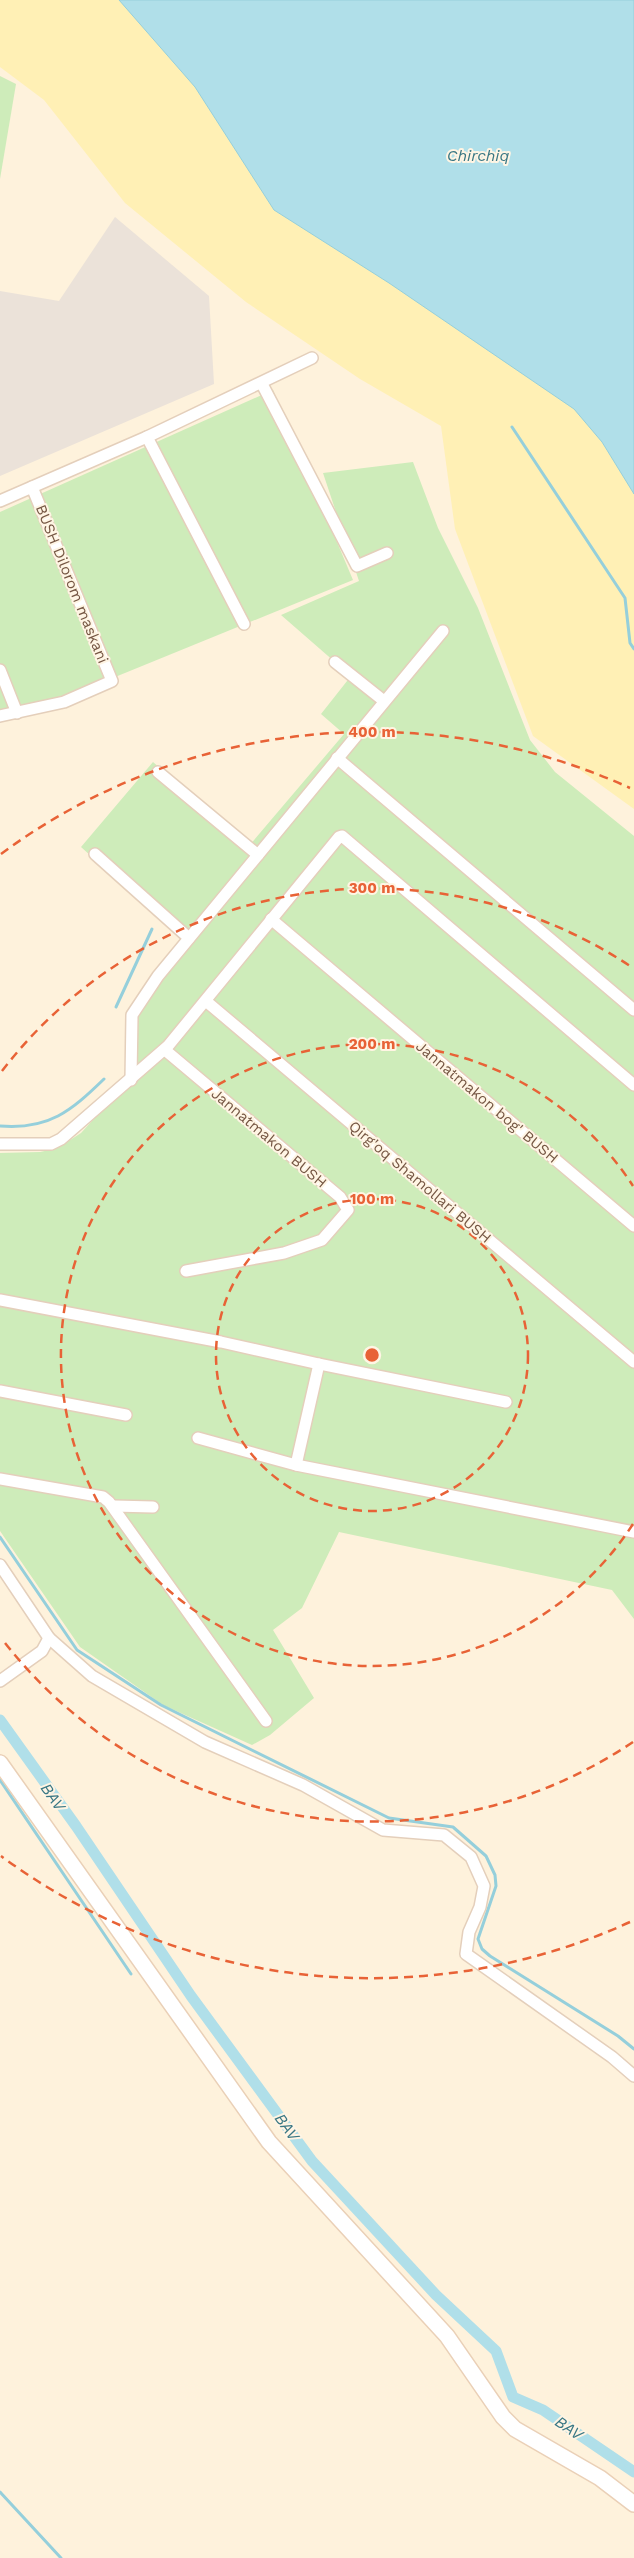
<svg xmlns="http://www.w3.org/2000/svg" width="634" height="2558" font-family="'Work Sans',sans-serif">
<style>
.industrial{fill:#ebe2d9}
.green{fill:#ceecba}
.sand{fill:#fff0b5}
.water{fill:#b0dfe9;stroke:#95cfdb}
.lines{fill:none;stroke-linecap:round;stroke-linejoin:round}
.stream{stroke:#95cfdb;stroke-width:3}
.canal{stroke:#b0dfe9;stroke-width:11}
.street-casing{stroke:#e4cfbb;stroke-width:14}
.secondary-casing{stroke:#ead0b7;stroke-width:18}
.street{stroke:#fff;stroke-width:11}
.secondary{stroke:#fff;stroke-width:15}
.ring{fill:none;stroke:#e86236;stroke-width:2.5;stroke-dasharray:9 6}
.labels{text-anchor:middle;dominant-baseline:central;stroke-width:4;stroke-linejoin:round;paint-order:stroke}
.street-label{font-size:15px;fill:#755643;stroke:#fff5e4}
.water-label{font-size:16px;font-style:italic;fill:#397784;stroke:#fff5e4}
.centre{fill:#e86236;stroke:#fff5e4;stroke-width:2.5}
.ring-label{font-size:15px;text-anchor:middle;font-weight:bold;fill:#e86236;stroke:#fff5e4;stroke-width:4;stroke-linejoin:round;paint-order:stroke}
</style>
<rect width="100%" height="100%" fill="#fef2dc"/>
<polygon class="industrial" points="115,217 209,296 214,384 0,476 0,291 59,301"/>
<g class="green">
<polygon points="0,76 16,84 0,179"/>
<polygon points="273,390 353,580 22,715 0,719 0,512"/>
<polygon points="413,462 438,528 478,608 530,740 555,772 634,836 634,1619 612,1590 339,1532 302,1608 273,1630 314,1698 270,1735 252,1745 163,1705 80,1647 0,1531 0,1153 40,1152 54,1149 64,1144 81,1133 131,1078 135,1016 185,941 81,847 153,762 249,846 344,734 321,714 351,676 281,615 359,581 323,473"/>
</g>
<polygon class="sand" points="0,0 634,0 634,809 533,736 455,529 441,426 360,379 246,302 125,203 44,100 0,67"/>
<polygon class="water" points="119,0 634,0 634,494 602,442 574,409 389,283 274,210 195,87"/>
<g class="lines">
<g class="stream">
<polyline points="512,427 625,598 630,643 634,649"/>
<polyline points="116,1007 152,929"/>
<path d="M 0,1126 C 49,1130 71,1111 104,1079"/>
<polyline points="0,1537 77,1650 161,1705 389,1818 453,1827 486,1856 495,1875 496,1886 478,1939 482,1949 490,1956 618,2036 634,2049"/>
<polyline points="0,1780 131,1974"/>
<polyline points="0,2492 61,2558"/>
</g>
<polyline class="canal" points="0,1720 76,1826 191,1996 312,2161 436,2295 496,2351 513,2397 543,2410 634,2472"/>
<defs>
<g id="street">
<polyline points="262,384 357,566 387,553"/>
<polyline points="147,437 244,624"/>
<polyline points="0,501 147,437 312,358"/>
<polyline points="335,662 384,701"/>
<polyline points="0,670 17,713"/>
<polyline points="0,716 64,702 112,681 32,487"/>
<polyline points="337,758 634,1010"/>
<polyline points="158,772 258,855"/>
<polyline points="95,854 189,938"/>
<polyline points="271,919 634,1226"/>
<polyline points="207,1002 634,1362"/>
<polyline points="165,1050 340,1197 348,1210 322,1240 284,1253 186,1271"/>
<polyline points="131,1080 132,1015 158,976 443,631"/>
<polyline points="0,1144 51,1144 61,1139 168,1046 339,837 342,836 634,1085"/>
<polyline points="0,1300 221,1342 319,1364 506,1402"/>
<polyline points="0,1391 126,1415"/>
<polyline points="198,1438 296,1465 634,1532"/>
<polyline points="296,1465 319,1364"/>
<polyline points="0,1479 103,1497 109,1502 266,1721"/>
<polyline points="114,1506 153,1507"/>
<polyline points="0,1565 49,1638 92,1676 205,1742 303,1785 383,1830 444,1835 471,1857 484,1886 480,1907 469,1932 466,1954 612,2057 634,2076"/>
<polyline points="0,1681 42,1651 49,1638"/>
</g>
<polyline id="secondary" points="0,1763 269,2142 447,2336 503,2417 515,2429 600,2478 634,2504"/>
</defs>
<use href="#street" class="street-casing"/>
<use href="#secondary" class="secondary-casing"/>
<use href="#street" class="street"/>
<use href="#secondary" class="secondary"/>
</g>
<g class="ring">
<circle cx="372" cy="1355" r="156"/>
<path d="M633 1524A311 311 0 1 1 633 1186"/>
<path d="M633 1742A467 467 0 0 1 2 1639M2 1071A467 467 0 0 1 633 968"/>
<path d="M630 1922A623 623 0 0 1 1 1856M1 854A623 623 0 0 1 630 788"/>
</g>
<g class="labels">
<g class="street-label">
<text transform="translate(72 584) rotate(68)">BUSH Dilorom maskani</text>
<text transform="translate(487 1102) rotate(40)">Jannatmakon bog' BUSH</text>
<text transform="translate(269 1138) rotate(40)">Jannatmakon BUSH</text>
<text transform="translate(420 1182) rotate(40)">Qirg'oq Shamollari BUSH</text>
</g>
<g class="water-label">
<text x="478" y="155">Chirchiq</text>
<text transform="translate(53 1797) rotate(55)">BAV</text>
<text transform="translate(287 2127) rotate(54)">BAV</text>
<text transform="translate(569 2428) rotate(34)">BAV</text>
</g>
</g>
<circle cx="372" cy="1355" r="8" class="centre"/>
<g class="ring-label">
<text x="372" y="737">400 m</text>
<text x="372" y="893">300 m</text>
<text x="372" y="1049">200 m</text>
<text x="372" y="1204">100 m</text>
</g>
</svg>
